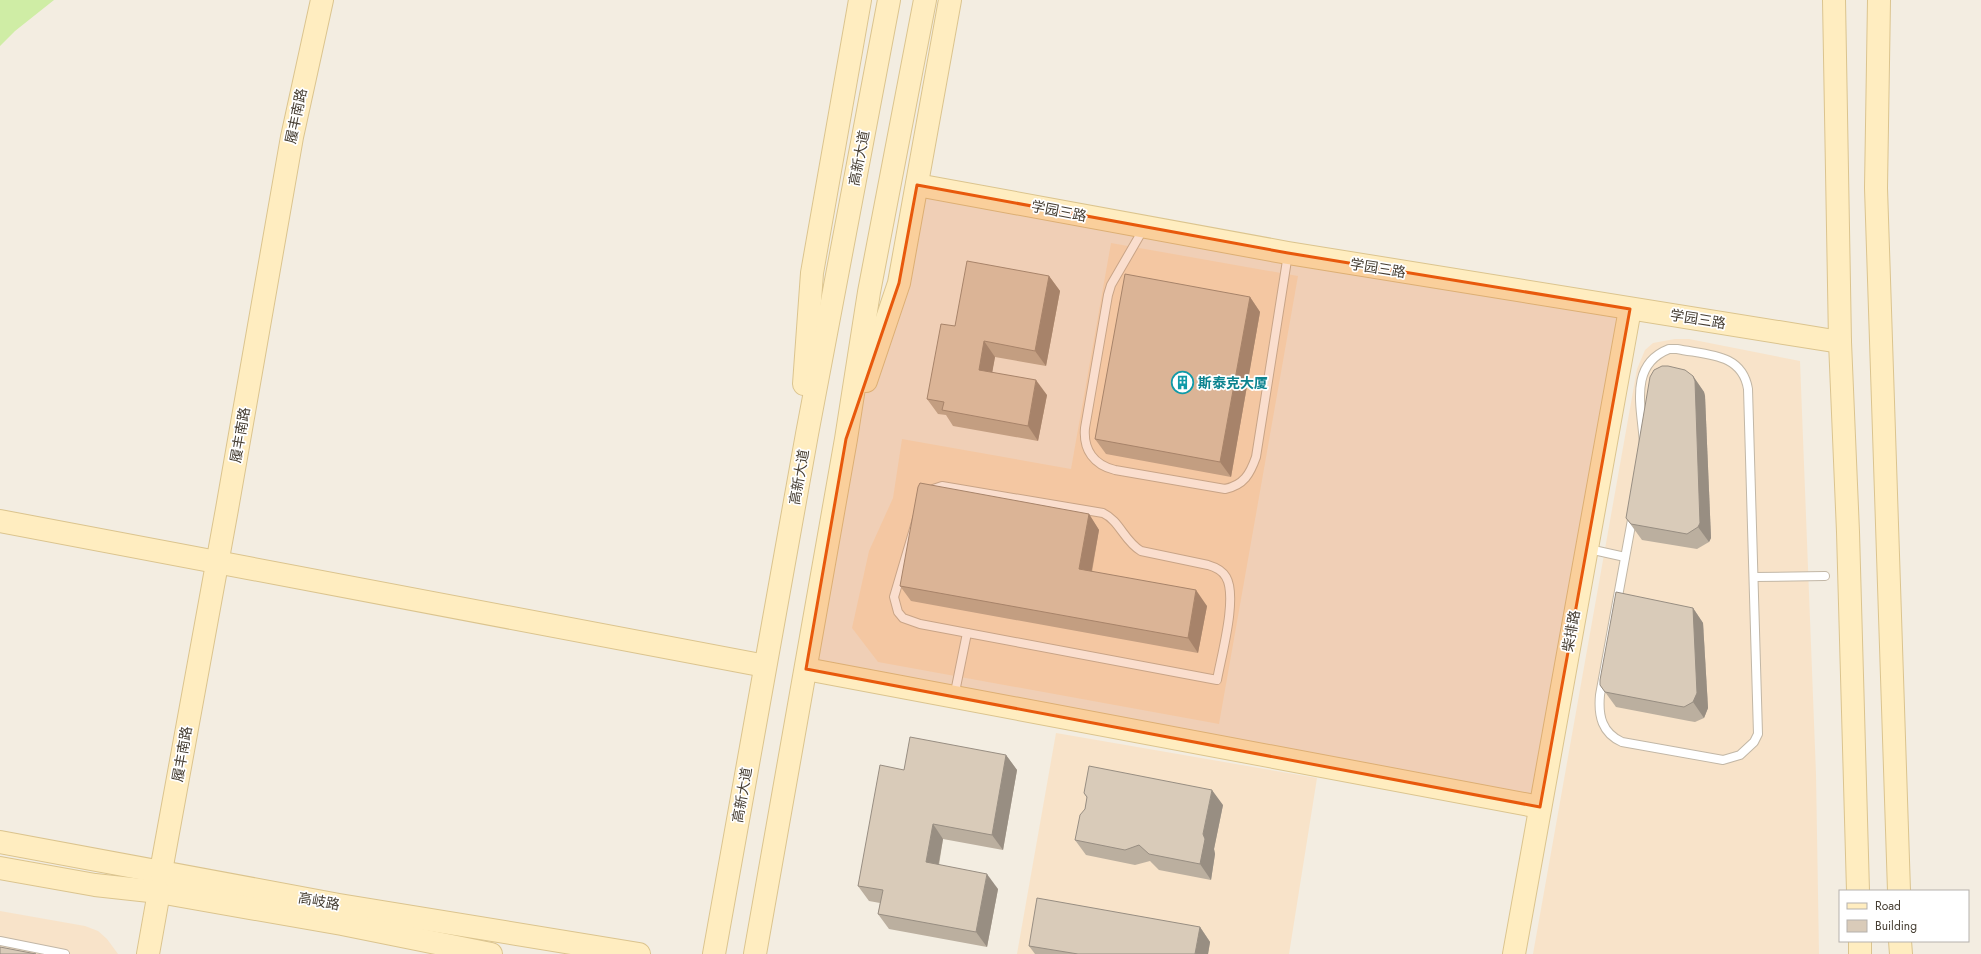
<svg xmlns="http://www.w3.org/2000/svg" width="1981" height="954" font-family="Jost,'Noto Sans SC',sans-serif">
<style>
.commercial{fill:#f8e3c9}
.green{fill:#cfeda5}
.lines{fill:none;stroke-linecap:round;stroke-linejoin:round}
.lane-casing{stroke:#c2b7a6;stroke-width:10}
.secondary-casing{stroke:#dbc48e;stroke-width:24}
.lane{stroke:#fff;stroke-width:8}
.secondary{stroke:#ffedc0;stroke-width:22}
.wall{fill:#bbaf9f}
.shaded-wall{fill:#988e82}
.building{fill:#d9cbb9;stroke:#988e82}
.marked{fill:#e8590c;fill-opacity:0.2;stroke:#e8590c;stroke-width:3;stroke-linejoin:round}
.labels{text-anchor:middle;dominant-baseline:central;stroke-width:3.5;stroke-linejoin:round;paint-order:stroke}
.street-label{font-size:14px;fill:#453d32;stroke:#fff}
.culture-label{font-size:14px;font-weight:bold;fill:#0d838f;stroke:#fff;text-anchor:start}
</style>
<rect width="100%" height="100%" fill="#f3ede1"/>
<g class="commercial">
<polygon points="1111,243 1298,276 1219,724 878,662 852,628 869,551 893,498 902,439 1071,469"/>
<polygon points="1675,339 1689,339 1800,361 1816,774 1819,954 1533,954 1637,369 1645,350 1653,343"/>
<polygon points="1056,733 1317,778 1289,954 1017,954"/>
<polygon points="0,911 85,926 98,931 107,939 118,954 0,954"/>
</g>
<polygon class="green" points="0,0 54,0 15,31 0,46"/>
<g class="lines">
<defs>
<g id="lane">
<path d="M 1144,228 L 1111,285 L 1108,295 L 1085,428 C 1083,450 1094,465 1115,470 L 1225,489 C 1244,485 1250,474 1256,457 L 1288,254"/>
<path d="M 1669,349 L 1677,349 C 1707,355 1742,353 1748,389 L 1758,734 L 1754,742 L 1740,755 L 1723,760 L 1622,742 C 1602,733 1598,716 1600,695 L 1644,454 C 1646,419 1623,367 1669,349 Z"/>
<path d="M 942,486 L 1103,513 C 1120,521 1124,541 1141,551 L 1208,565 C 1215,567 1222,570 1226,577 C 1238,597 1221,657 1217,680 L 920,624 L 903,618 L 898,612 L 894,597 L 921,505 L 927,494 L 933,489 Z"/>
<polyline points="1589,549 1625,557"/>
<polyline points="1754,577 1825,576"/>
<polyline points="954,697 967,633"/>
<polyline points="0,941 65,954"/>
</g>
<g id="secondary">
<polyline points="1834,0 1840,342 1848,532 1858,891"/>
<polyline points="1879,0 1876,188 1899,891"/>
<polyline points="917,185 1288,253 1840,342"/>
<polyline points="866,381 899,283 950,0"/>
<polyline points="804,384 812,273 860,0"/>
<polyline points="0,521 765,666"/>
<polyline points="806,669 1540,807"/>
<polyline points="0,842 339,905 639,954"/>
<polyline points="0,868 95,885 159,892 342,924 491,954"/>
<polyline points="161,871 227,509 292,137 322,0"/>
<polyline points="1860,941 1860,954"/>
<polyline points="1900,941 1901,954"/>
<polyline points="148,954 159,892"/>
<polyline points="714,954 807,434 889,0"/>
<polyline points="755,954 846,439 869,292 925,0"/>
<polyline points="1514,954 1630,309"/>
</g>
</defs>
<use href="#lane" class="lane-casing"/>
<use href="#secondary" class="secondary-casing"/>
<use href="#lane" class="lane"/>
<use href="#secondary" class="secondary"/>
</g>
<g class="wall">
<polygon points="1049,276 1060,291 1046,366 995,357 992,372 1047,395 1038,441 953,426 946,415 938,414 927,399 955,326"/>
<polygon points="1250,297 1260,312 1231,477 1106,454 1095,439"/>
<polygon points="1693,376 1704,392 1705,396 1711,538 1709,542 1697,549 1642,540 1626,518"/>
<polygon points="1089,514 1099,530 1092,572 1207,606 1198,653 911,601 900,586"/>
<polygon points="1693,608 1703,623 1708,708 1704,718 1695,722 1689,721 1616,707 1600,685"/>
<polygon points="1006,755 1017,770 1003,850 943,839 939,865 998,889 987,947 889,929 878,914 880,903 869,901 858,886 904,770"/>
<polygon points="1084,793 1223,805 1214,849 1215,854 1211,880 1159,870 1150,861 1135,865 1086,855 1075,840 1085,809 1087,798"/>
<polygon points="1200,927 1210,942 1208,954 1035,954 1029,946"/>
</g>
<g class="shaded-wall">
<polygon points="1049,276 1060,291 1046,366 1035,351"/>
<polygon points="1250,297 1260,312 1231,477 1220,462"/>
<polygon points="984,341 995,357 990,385 979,370"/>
<polygon points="1693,376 1704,392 1705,396 1711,538 1709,542 1698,527"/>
<polygon points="1036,380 1047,395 1038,441 1028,426"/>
<polygon points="1089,514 1099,530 1089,585 1079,569"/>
<polygon points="1196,590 1207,606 1198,653 1188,638"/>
<polygon points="1693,608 1703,623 1708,708 1704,718 1693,702"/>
<polygon points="1006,755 1017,770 1003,850 992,835"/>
<polygon points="1212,790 1223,805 1214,849 1215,854 1211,880 1200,864 1203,834"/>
<polygon points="933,824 943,839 936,878 926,862"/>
<polygon points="987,874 998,889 987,947 976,932"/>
<polygon points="1200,927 1210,942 1208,954 1195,954"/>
</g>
<g class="building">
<polygon points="967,261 1049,276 1035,351 984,341 979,370 1036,380 1028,426 942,410 944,402 927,399 941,324 955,326"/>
<polygon points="1125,274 1250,297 1220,462 1095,439"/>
<polygon points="1662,366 1668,366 1685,370 1693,376 1695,381 1700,523 1698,527 1687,534 1631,524 1626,518 1650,377 1654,370"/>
<polygon points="920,483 1089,514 1079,569 1196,590 1188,638 900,586 918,487"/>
<polygon points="1616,592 1693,608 1697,693 1693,702 1684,707 1678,706 1605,692 1600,685 1600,680"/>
<polygon points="910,737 1006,755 992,835 933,824 926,862 987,874 976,932 878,914 883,890 858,886 880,765 904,770"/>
<polygon points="1089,766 1212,790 1203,834 1205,839 1200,864 1149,854 1139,845 1125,850 1075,840 1080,815 1085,809 1087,797 1084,793"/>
<polygon points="1037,898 1200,927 1195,954 1078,954 1029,946"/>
<polygon points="0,947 36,954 0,954"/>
</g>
<path class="marked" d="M 917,185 L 1288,253 L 1630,309 L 1540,807 L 806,669 L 846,439 L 899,283 Z"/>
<defs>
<symbol id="building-ring" viewBox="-11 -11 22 22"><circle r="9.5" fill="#fff" stroke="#0f9aa8" stroke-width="1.5"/><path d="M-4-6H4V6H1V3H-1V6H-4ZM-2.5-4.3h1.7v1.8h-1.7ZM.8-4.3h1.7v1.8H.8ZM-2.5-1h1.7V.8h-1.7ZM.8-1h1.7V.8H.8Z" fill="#0f9aa8"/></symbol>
</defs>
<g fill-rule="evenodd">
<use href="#building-ring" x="1170" y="370" width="25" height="25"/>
</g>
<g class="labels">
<g class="street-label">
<text transform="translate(296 116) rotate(-78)">履丰南路</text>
<text transform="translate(859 158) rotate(-79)">高新大道</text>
<text transform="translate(1059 211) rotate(11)">学园三路</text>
<text transform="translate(1378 268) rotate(9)">学园三路</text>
<text transform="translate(1698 319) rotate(9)">学园三路</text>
<text transform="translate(240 435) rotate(-80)">履丰南路</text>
<text transform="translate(799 477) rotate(-80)">高新大道</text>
<text transform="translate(1571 631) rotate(-80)">柴排路</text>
<text transform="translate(182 754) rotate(-80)">履丰南路</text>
<text transform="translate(742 795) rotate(-80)">高新大道</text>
<text transform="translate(319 901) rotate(10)">高岐路</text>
</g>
<g class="culture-label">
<text x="1198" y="383">斯泰克大厦</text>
</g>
</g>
<rect x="1839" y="890" width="130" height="52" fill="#ffffff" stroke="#b5b1ad"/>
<rect x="1847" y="903" width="20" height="6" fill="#ffedc0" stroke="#b5b1ad"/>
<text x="1875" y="910" font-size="12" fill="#453d32">Road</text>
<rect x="1847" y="920" width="20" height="12" fill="#d9cbb9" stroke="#b5b1ad"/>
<text x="1875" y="930" font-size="12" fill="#453d32">Building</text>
</svg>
